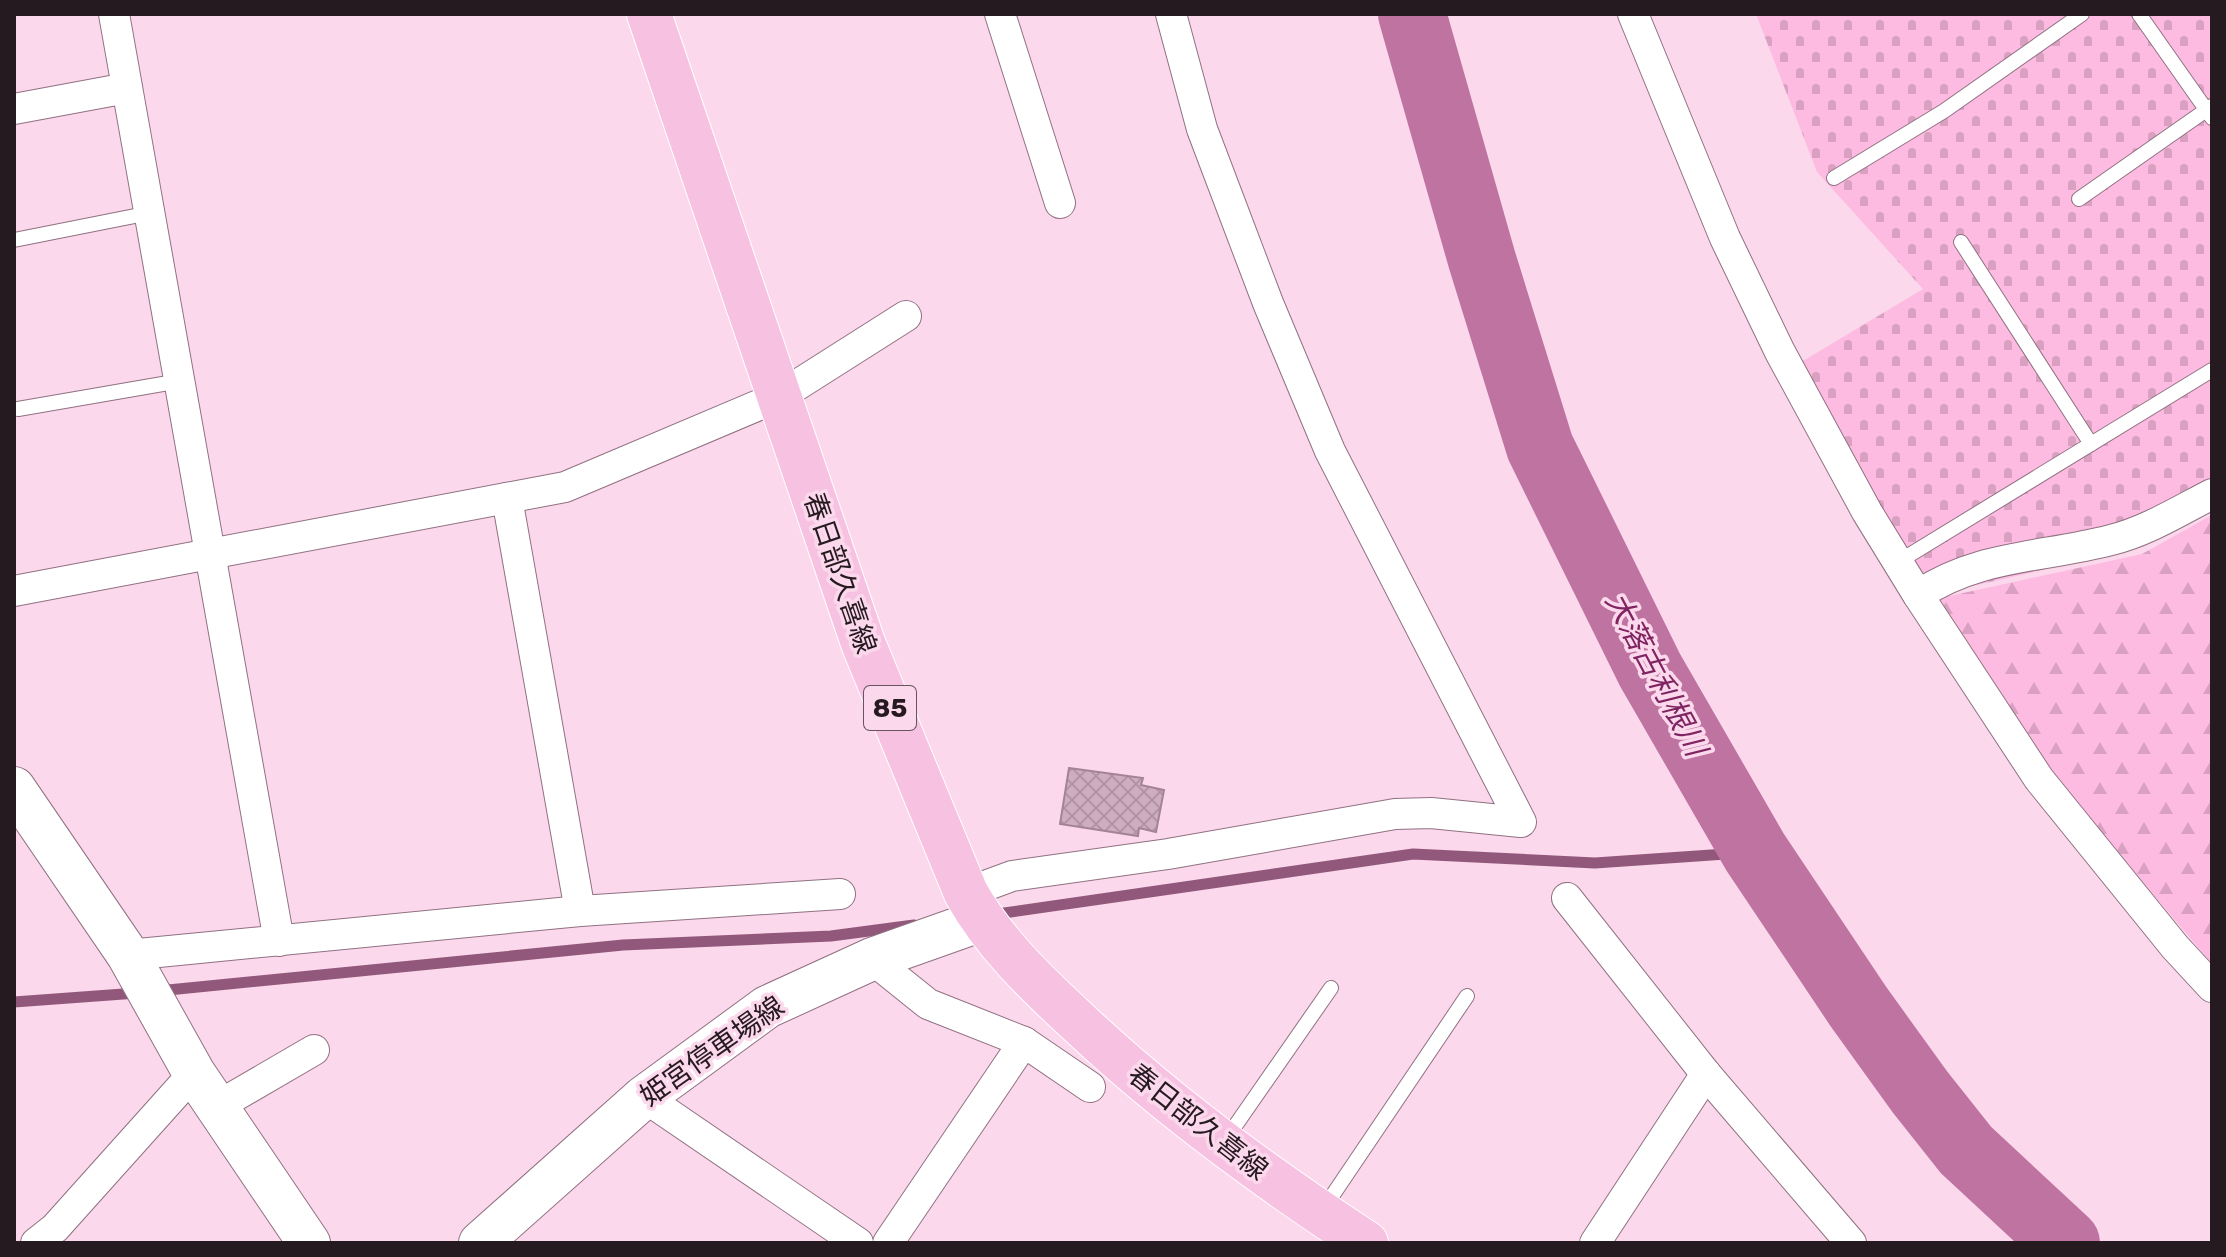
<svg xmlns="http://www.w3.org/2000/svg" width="2226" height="1257" font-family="Rubik,'Noto Sans JP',sans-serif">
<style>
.forest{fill:url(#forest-firs)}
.cemetery{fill:url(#cemetery-stones)}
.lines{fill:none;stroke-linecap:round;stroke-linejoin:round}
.stream{stroke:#91587b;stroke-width:11}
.river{stroke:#bf73a1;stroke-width:68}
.building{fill:url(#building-cross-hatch);stroke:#a38395;stroke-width:2}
.service-casing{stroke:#907182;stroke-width:16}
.minor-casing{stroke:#907182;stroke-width:32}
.secondary-casing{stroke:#907182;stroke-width:44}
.primary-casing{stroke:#fff;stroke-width:46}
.service{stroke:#fff;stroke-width:14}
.minor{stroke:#fff;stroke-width:30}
.secondary{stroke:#fff;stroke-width:42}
.primary{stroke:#f7c1e2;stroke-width:44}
.labels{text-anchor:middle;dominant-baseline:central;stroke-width:7;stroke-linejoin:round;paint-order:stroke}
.shield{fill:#fbd8eb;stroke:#66535e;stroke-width:2}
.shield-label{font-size:26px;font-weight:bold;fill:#261a21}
.street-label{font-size:28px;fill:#261a21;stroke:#fbd8eb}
.water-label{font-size:30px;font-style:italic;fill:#7f2461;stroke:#fbd8eb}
</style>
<defs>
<pattern id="forest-firs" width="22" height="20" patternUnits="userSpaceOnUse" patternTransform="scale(2)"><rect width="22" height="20" fill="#fdbbe1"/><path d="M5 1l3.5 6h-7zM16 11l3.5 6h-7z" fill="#d9a0c1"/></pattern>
<pattern id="cemetery-stones" width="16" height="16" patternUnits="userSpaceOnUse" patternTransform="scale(2)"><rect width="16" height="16" fill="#fdbbe1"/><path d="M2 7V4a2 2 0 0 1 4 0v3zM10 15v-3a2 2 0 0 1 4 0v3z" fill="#d9a0c1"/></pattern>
<pattern id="building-cross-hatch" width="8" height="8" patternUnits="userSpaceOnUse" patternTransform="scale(2)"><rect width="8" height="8" fill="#cfadc0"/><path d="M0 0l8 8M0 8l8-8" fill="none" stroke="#b294a5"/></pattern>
</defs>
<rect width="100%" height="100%" fill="#fbd8eb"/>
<polygon class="forest" points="2212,515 2212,964 2037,757 1936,599 2142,554"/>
<polygon class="cemetery" points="1756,14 2212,14 2212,510 2143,547 1933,595 1798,364 1923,289 1817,172"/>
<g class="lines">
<g class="stream">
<polyline points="990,915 1413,854 1595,863 1755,852"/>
<polyline points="158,991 623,945 831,936 914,925"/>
<polyline points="14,1002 137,993"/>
</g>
<polyline class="river" points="1412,14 1482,260 1540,447 1650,670 1755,852 1858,1006 1920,1092 1966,1150 2066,1243"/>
</g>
<polygon class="building" points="1069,768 1143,778 1141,785 1164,790 1156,832 1139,828 1138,836 1060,824"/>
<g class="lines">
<defs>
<g id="service">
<polyline points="2139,14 2212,118"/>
<polyline points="1834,178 1944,111 2082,14"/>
<polyline points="2079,199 2212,106"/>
<polyline points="14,240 150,213"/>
<polyline points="1961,242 2091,444"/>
<polyline points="18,409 180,381"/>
<polyline points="1898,562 2212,370"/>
<polyline points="1226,1139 1331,988"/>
<polyline points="1324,1208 1467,996"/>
</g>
<g id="minor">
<polyline points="114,14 279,941"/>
<polyline points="1000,14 1060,203"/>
<polyline points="1633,14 1725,238 1780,352 1867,512 1918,595 2039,779 2175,947 2212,987"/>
<polyline points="14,109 127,88"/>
<polyline points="507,498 580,911"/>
<polyline points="14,591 565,487 780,396 906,316"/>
<path d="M 1918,595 C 1980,554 2042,558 2111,540 C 2147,531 2179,511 2212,494"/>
<polyline points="966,893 1012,876 1168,854 1395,814 1431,813 1521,822 1330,451 1268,303 1202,129 1171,14"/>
<polyline points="1567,898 1706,1074 1851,1243"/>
<polyline points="128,955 580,911 840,894"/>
<polyline points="872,959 928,1004 1024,1042 888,1243"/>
<polyline points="1024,1042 1090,1087"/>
<polyline points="644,1097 858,1243"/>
<polyline points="216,1107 314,1050"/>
<polyline points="36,1243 55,1228 194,1073"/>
<polyline points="1595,1243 1706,1074"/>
</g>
<g id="secondary">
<polyline points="14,788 128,955 194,1073 309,1243"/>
<polyline points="480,1243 644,1097 767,1007 872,959 982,920"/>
</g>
<path id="primary" d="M 649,14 L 863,643 L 966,893 C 994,943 1035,982 1077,1021 C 1166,1105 1263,1176 1366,1243"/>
</defs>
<use href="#service" class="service-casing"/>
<use href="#minor" class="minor-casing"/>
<use href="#secondary" class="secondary-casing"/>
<use href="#primary" class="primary-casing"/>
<use href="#service" class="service"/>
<use href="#minor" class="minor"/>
<use href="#secondary" class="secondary"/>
<use href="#primary" class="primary"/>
</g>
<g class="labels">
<rect class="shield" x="864" y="686" width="52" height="44" rx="6"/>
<g class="shield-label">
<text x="890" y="708">85</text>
</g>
<g class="street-label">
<text transform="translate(840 573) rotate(71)">春日部久喜線</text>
<text transform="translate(712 1051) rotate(-35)">姫宮停車場線</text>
<text transform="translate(1198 1122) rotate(38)">春日部久喜線</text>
</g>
<g class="water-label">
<text transform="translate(1656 674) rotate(62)">大落古利根川</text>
</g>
</g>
<rect width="2226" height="1257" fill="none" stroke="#261a21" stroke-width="32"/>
</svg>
